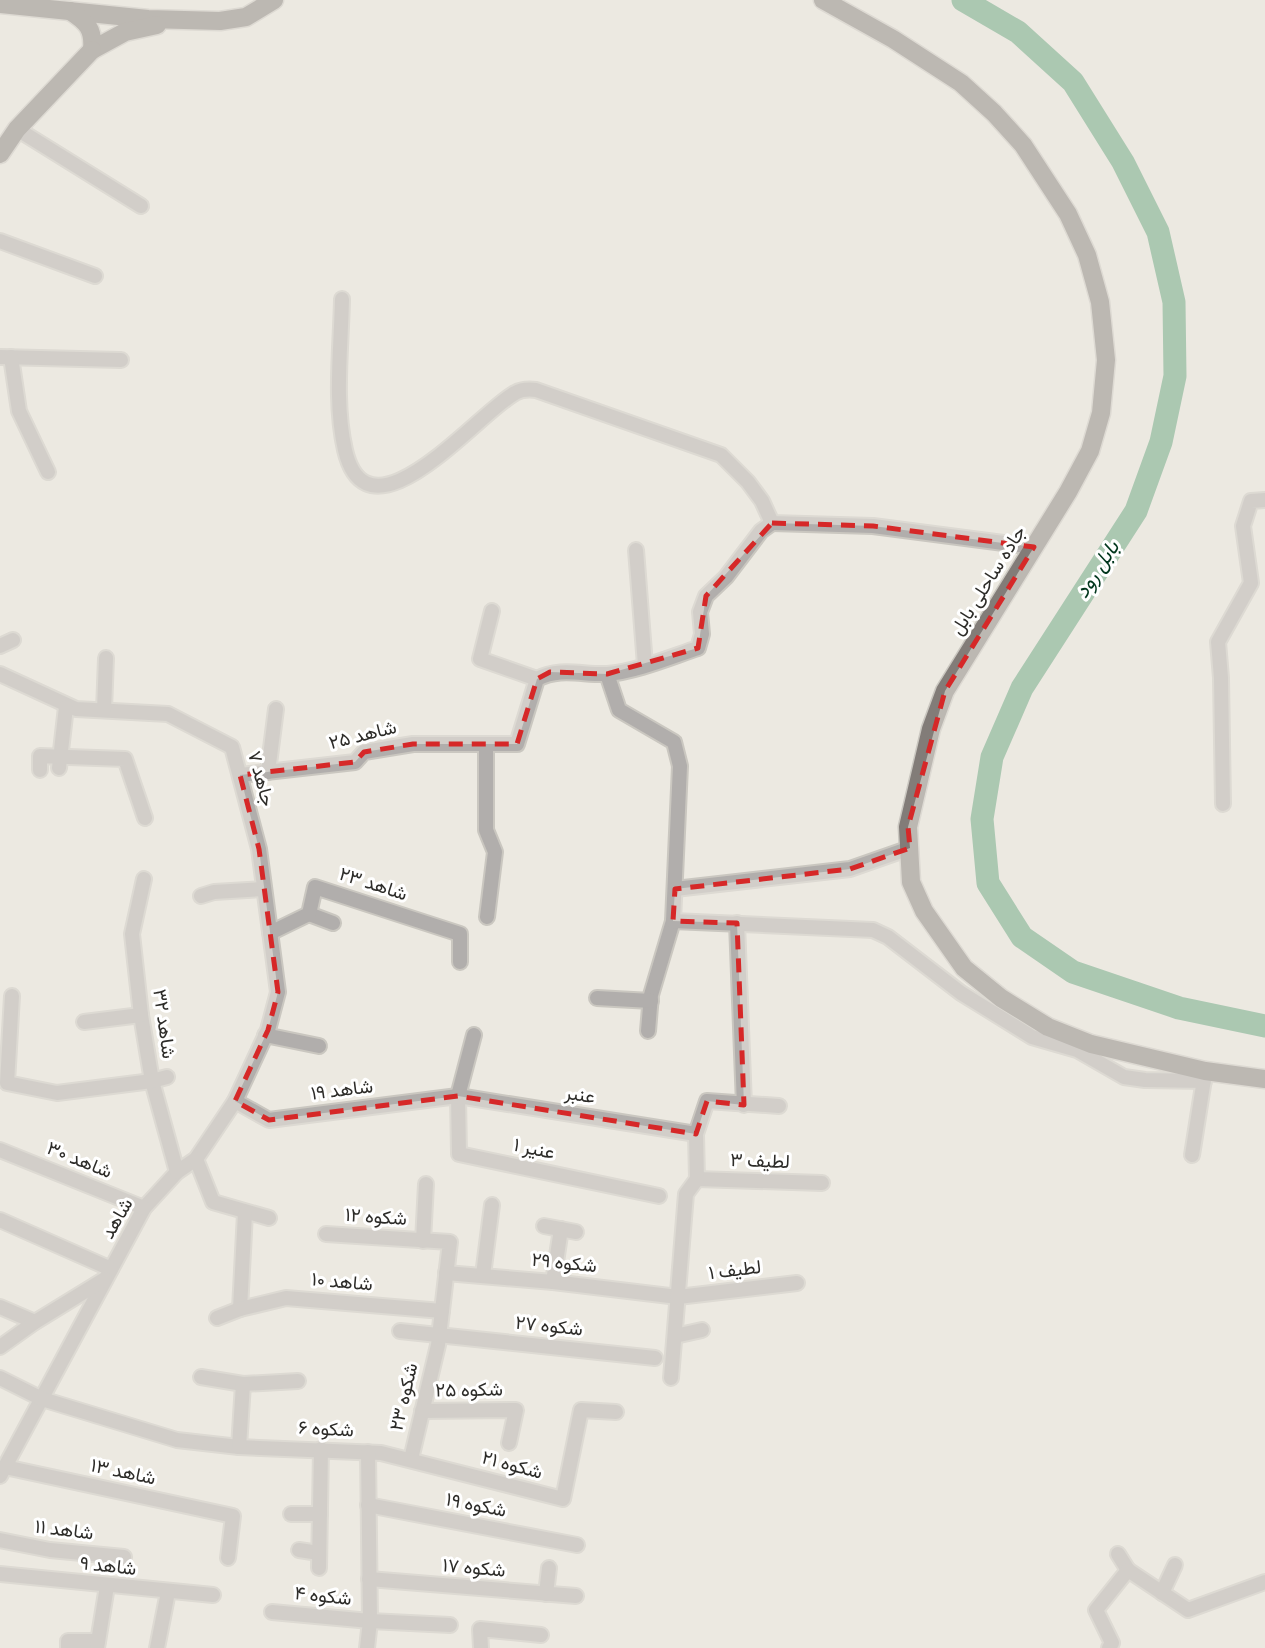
<svg xmlns="http://www.w3.org/2000/svg" width="1265" height="1648" font-family="Overpass,Vazirmatn,sans-serif">
<style>
.lines{fill:none;stroke-linecap:round;stroke-linejoin:round}
.river{stroke:#5c9f77;stroke-width:23}
.minor-casing{stroke:#cac7c0;stroke-width:18}
.major-casing{stroke:#cac7c0;stroke-width:21}
.minor{stroke:#b1aeac;stroke-width:14}
.major{stroke:#827c78;stroke-width:18}
.marked{fill:none;stroke:#d62828;stroke-width:5;stroke-dasharray:14 9;stroke-linejoin:round}
.labels{text-anchor:middle;dominant-baseline:central;stroke-width:6;stroke-linejoin:round;paint-order:stroke}
.street-label{font-size:19px;fill:#2d2c29;stroke:#fff}
.water-label{font-size:21px;font-style:italic;fill:#00361c;stroke:#fff}
</style>
<rect width="100%" height="100%" fill="#ece9e1"/>
<g class="lines">
<polyline class="river" points="963,0 1018,32 1073,82 1123,162 1158,232 1174,302 1175,376 1161,442 1136,511 1022,688 992,757 982,819 988,883 1022,937 1073,972 1179,1008 1265,1026"/>
<defs>
<g id="minor">
<polyline points="17,129 141,206"/>
<polyline points="0,241 95,276"/>
<path d="M 342,299 C 341,349 334,402 345,450 C 368,549 478,413 515,393 C 522,389 528,389 536,390 L 721,455 L 748,482 L 762,501 L 772,523 L 873,526 L 1034,547"/>
<polyline points="0,357 121,360"/>
<polyline points="11,357 19,411 48,472"/>
<polyline points="636,550 645,665"/>
<polyline points="492,611 480,659 537,679"/>
<polyline points="0,646 13,640"/>
<polyline points="0,674 76,709 168,714 232,747 259,849 278,992 268,1030 235,1101 196,1159 177,1172 144,1208 0,1476"/>
<polyline points="607,674 619,710 674,742 680,766 673,921 651,995 648,1031"/>
<polyline points="104,710 106,658"/>
<polyline points="486,746 486,830 495,852 487,917"/>
<polyline points="59,768 66,707"/>
<polyline points="40,770 40,756 125,759 145,818"/>
<polyline points="268,772 276,709"/>
<path d="M 240,775 L 355,762 L 364,752 L 413,744 L 517,744 L 537,679 C 560,667 582,675 607,674 C 635,672 671,657 698,648 L 702,634 L 700,612 L 706,596 L 726,577 L 761,531 L 772,523"/>
<polyline points="1223,804 1221,678 1218,642 1251,583 1243,526 1251,501 1265,500"/>
<polyline points="144,879 132,934 141,1015 152,1081 177,1172"/>
<polyline points="675,889 850,869 910,848"/>
<polyline points="201,896 214,892 264,889"/>
<polyline points="309,914 333,923"/>
<polyline points="673,921 873,930 888,937 961,993 1032,1037 1077,1050 1124,1077 1145,1080 1204,1081"/>
<polyline points="737,923 744,1105"/>
<polyline points="270,933 309,914 315,887 460,934 460,962"/>
<polyline points="12,996 7,1083 57,1093 152,1081 167,1077"/>
<polyline points="597,998 651,1001"/>
<polyline points="84,1022 141,1015"/>
<polyline points="265,1035 319,1046"/>
<polyline points="474,1035 458,1096 459,1154 659,1196"/>
<polyline points="235,1101 269,1120 458,1096 696,1134"/>
<polyline points="0,1150 144,1208"/>
<polyline points="1192,1155 1205,1073"/>
<polyline points="196,1159 213,1202 269,1218"/>
<polyline points="697,1179 822,1183"/>
<polyline points="0,1220 111,1269"/>
<polyline points="544,1226 576,1232"/>
<polyline points="326,1234 450,1242 438,1345 411,1459"/>
<polyline points="423,1241 426,1184"/>
<polyline points="446,1273 553,1282 678,1297 797,1283"/>
<polyline points="483,1275 492,1205"/>
<polyline points="553,1282 561,1229"/>
<polyline points="0,1307 35,1322"/>
<polyline points="240,1309 245,1213"/>
<polyline points="217,1318 240,1309 286,1298 442,1311"/>
<polyline points="400,1331 655,1358"/>
<polyline points="675,1336 702,1330"/>
<polyline points="0,1347 35,1322 105,1279"/>
<polyline points="201,1377 243,1384 298,1381"/>
<polyline points="0,1378 42,1399 177,1440 239,1447 381,1453 563,1499 581,1410 616,1412"/>
<polyline points="671,1378 686,1194 697,1179 696,1134 707,1101 779,1106"/>
<polyline points="422,1411 516,1410 509,1443"/>
<polyline points="239,1447 243,1384"/>
<polyline points="5,1467 233,1516 228,1558"/>
<polyline points="368,1505 577,1545"/>
<polyline points="291,1514 320,1514"/>
<polyline points="0,1540 50,1550 124,1557"/>
<polyline points="299,1550 319,1553"/>
<polyline points="1118,1554 1128,1570"/>
<polyline points="319,1568 321,1449"/>
<polyline points="0,1574 213,1595"/>
<polyline points="369,1579 576,1596"/>
<polyline points="1162,1593 1175,1565"/>
<polyline points="546,1594 549,1568"/>
<polyline points="272,1612 370,1621 450,1625"/>
<polyline points="68,1648 68,1641 98,1641"/>
<polyline points="97,1648 107,1586"/>
<polyline points="157,1648 168,1592"/>
<polyline points="367,1648 370,1621 368,1452"/>
<polyline points="481,1648 480,1629 541,1635"/>
<polyline points="1109,1648 1112,1643 1096,1610 1128,1570 1188,1610 1265,1582"/>
</g>
<g id="major">
<polyline points="823,0 893,39 961,83 994,113 1023,145 1068,214 1087,255 1100,302 1106,360 1101,413 1090,451 1068,492 945,691 931,729 908,827 911,882 924,911 964,968 1001,998 1048,1027 1091,1044 1205,1071 1265,1079"/>
<polyline points="0,4 148,19 220,21 246,17 274,0"/>
<path d="M 70,11 C 87,22 94,29 92,50 L 125,32 L 157,25"/>
<polyline points="0,154 17,129 92,50"/>
</g>
</defs>
<use href="#minor" class="minor-casing"/>
<use href="#major" class="major-casing"/>
<use href="#minor" class="minor"/>
<use href="#major" class="major"/>
</g>
<path d="M0 0H1265V1648H0ZM 772,523 L 873,526 L 1034,547 L 945,691 L 908,827 L 910,848 L 850,869 L 675,889 L 673,921 L 737,923 L 744,1105 L 707,1101 L 696,1134 L 458,1096 L 269,1120 L 235,1101 L 268,1030 L 278,992 L 259,849 L 240,775 L 355,762 L 364,752 L 413,744 L 517,744 L 537,679 L 550,672 L 607,674 L 698,648 L 706,596 Z" fill="#ece9e1" fill-opacity=".55" fill-rule="evenodd"/>
<path class="marked" d="M 772,523 L 873,526 L 1034,547 L 945,691 L 908,827 L 910,848 L 850,869 L 675,889 L 673,921 L 737,923 L 744,1105 L 707,1101 L 696,1134 L 458,1096 L 269,1120 L 235,1101 L 268,1030 L 278,992 L 259,849 L 240,775 L 355,762 L 364,752 L 413,744 L 517,744 L 537,679 L 550,672 L 607,674 L 698,648 L 706,596 Z"/>
<g class="labels">
<g class="street-label">
<text transform="translate(989 581) rotate(-58)">جاده ساحلی بابل</text>
<text transform="translate(363 736) rotate(-14)">شاهد ۲۵</text>
<text transform="translate(260 779) rotate(75)">جاهد ۷</text>
<text transform="translate(373 885) rotate(18)">شاهد ۲۳</text>
<text transform="translate(163 1024) rotate(82)">شاهد ۳۲</text>
<text transform="translate(342 1091) rotate(-7)">شاهد ۱۹</text>
<text transform="translate(580 1096) rotate(9)">عنبر</text>
<text transform="translate(534 1150) rotate(12)">عنیر ۱</text>
<text transform="translate(79 1161) rotate(22)">شاهد ۳۰</text>
<text transform="translate(760 1162) rotate(2)">لطیف ۳</text>
<text transform="translate(376 1218) rotate(4)">شکوه ۱۲</text>
<text transform="translate(118 1219) rotate(-60)">شاهد</text>
<text transform="translate(564 1264) rotate(6)">شکوه ۲۹</text>
<text transform="translate(735 1271) rotate(-7)">لطیف ۱</text>
<text transform="translate(342 1283) rotate(5)">شاهد ۱۰</text>
<text transform="translate(549 1327) rotate(6)">شکوه ۲۷</text>
<text transform="translate(469 1391) rotate(-1)">شکوه ۲۵</text>
<text transform="translate(405 1397) rotate(-77)">شکوه ۲۳</text>
<text transform="translate(326 1430) rotate(3)">شکوه ۶</text>
<text transform="translate(512 1466) rotate(15)">شکوه ۲۱</text>
<text transform="translate(123 1473) rotate(12)">شاهد ۱۳</text>
<text transform="translate(476 1506) rotate(11)">شکوه ۱۹</text>
<text transform="translate(64 1531) rotate(7)">شاهد ۱۱</text>
<text transform="translate(108 1567) rotate(6)">شاهد ۹</text>
<text transform="translate(474 1569) rotate(5)">شکوه ۱۷</text>
<text transform="translate(323 1597) rotate(6)">شکوه ۴</text>
</g>
<g class="water-label">
<text transform="translate(1098 570) rotate(-57)">بابل رود</text>
</g>
</g>
</svg>
